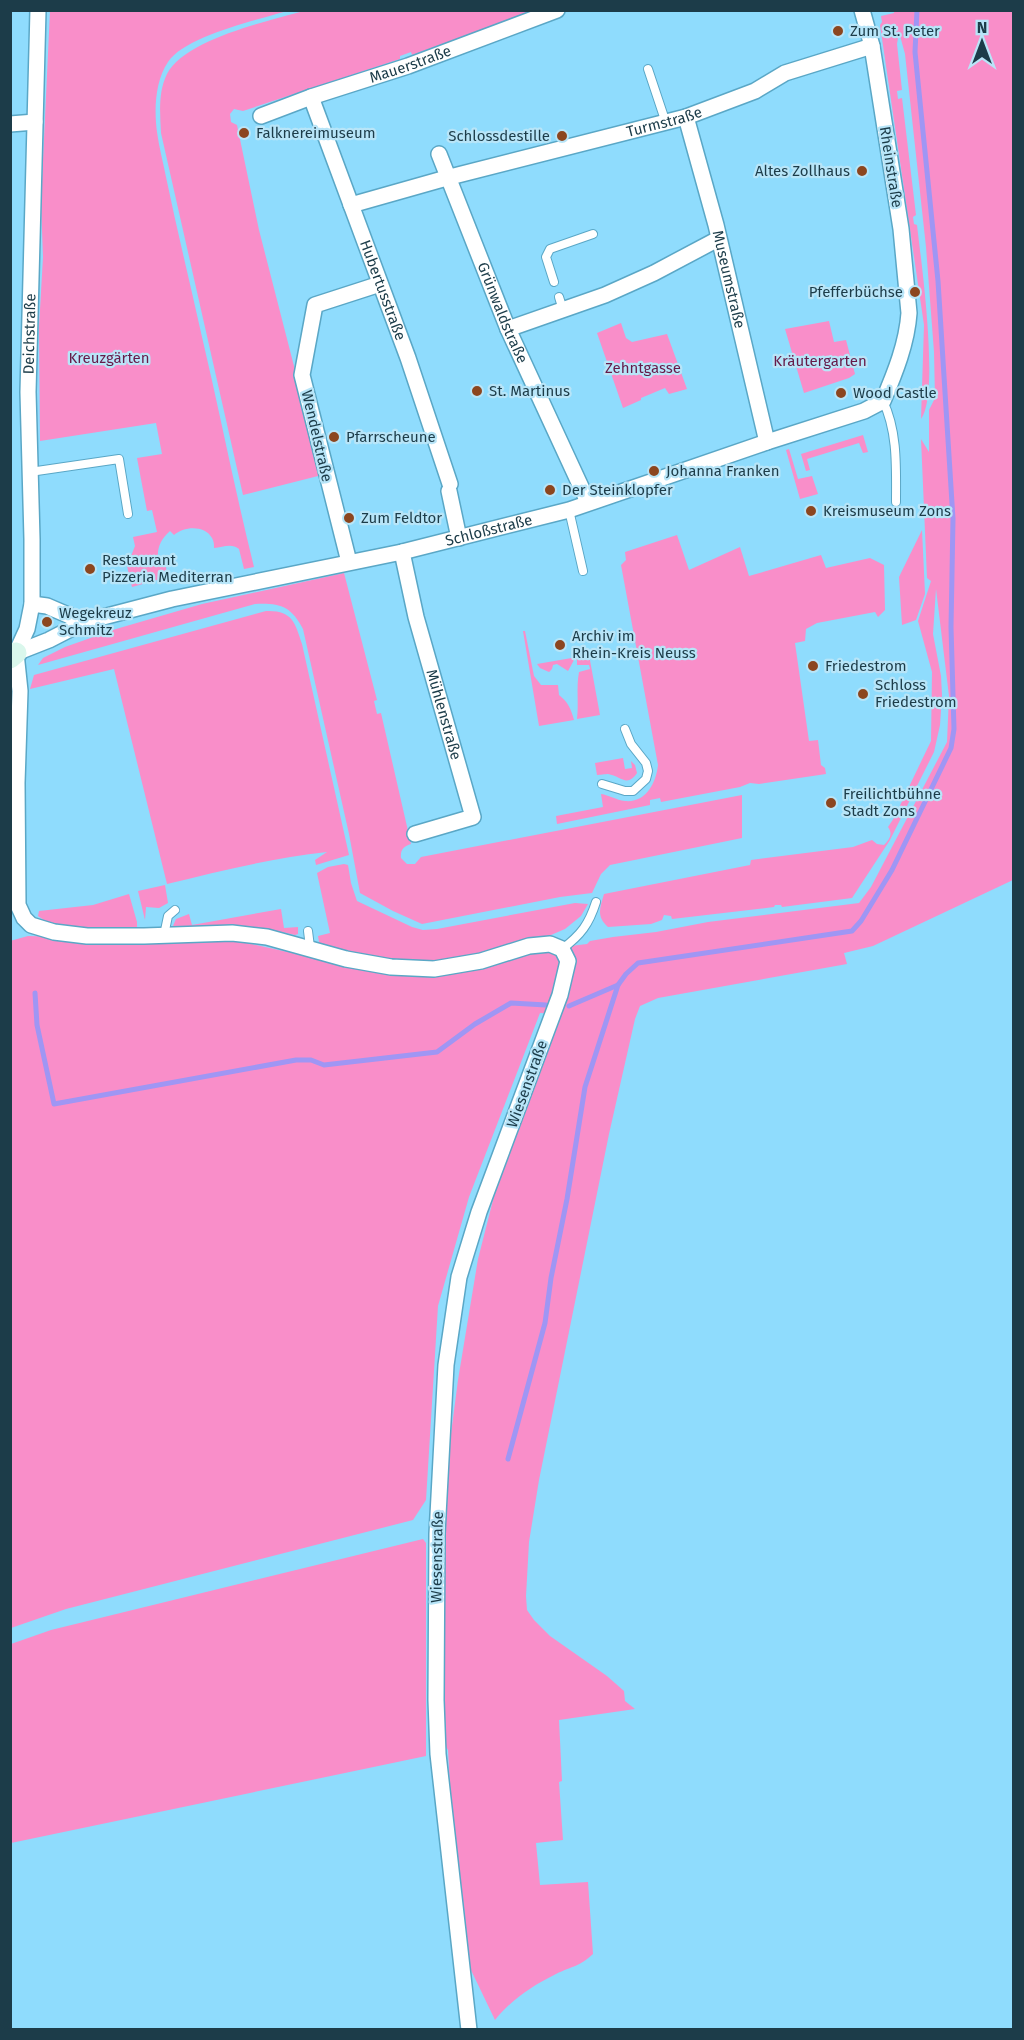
<svg xmlns="http://www.w3.org/2000/svg" width="1024" height="2040" font-family="'Fira Sans',sans-serif">
<style>
.green{fill:#f98ec9}
.lines{fill:none;stroke-linecap:round;stroke-linejoin:round}
.stream{stroke:#9f96f4;stroke-width:5}
.lane-casing{stroke:#5aa7c6;stroke-width:10}
.street-casing{stroke:#5aa7c6;stroke-width:18}
.secondary-casing{stroke:#5aa7c6;stroke-width:24}
.lane{stroke:#fff;stroke-width:8}
.street{stroke:#fff;stroke-width:15}
.secondary{stroke:#daf7ec;stroke-width:21}
.poi-dot{fill:#8c461f;stroke:#b8e5f8;stroke-width:2}
.labels{text-anchor:middle;dominant-baseline:central;stroke-width:4.5;stroke-linejoin:round;paint-order:stroke}
.poi-label{font-size:15px;fill:#1c3c49;stroke:#b8e5f8;text-anchor:start}
.street-label{font-size:15px;fill:#1c3c49;stroke:#b8e5f8}
.park-label{font-size:15px;fill:#661b49;stroke:#b8e5f8}
</style>
<rect width="100%" height="100%" fill="#8fdcfd"/>
<g class="green">
<path d="M 894,10 L 1013,11 L 1013,880 L 873,946 L 844,953 L 847,964 L 658,998 L 640,1006 L 635,1019 L 609,1134 L 539,1480 L 529,1542 L 526,1596 L 527,1610 L 534,1620 L 550,1636 L 607,1676 L 624,1691 L 625,1701 L 635,1709 L 559,1720 L 562,1781 L 559,1782 L 563,1840 L 536,1843 L 540,1885 L 588,1882 L 593,1954 C 579,1967 572,1966 556,1974 C 532,1986 512,1999 495,2020 L 470,1968 L 464,1907 L 453,1841 L 448,1750 L 442,1740 L 438,1534 L 458,1380 L 478,1259 L 503,1161 L 557,1014 L 540,1013 L 469,1197 L 438,1306 L 426,1500 L 413,1520 L 66,1609 L 11,1628 L 10,941 L 28,936 L 243,942 L 369,970 L 587,944 L 590,941 L 613,937 L 656,932 L 708,922 L 859,903 L 871,887 L 947,742 L 949,696 L 936,589 L 933,634 L 941,676 L 942,695 L 940,725 L 934,752 L 890,840 L 852,898 L 782,907 L 781,905 L 775,905 L 774,907 L 672,919 L 671,916 L 664,915 L 662,920 L 651,924 L 608,927 C 596,916 600,908 604,894 L 750,865 L 751,860 L 853,847 L 872,840 L 877,844 L 884,845 C 890,839 893,834 888,827 L 894,818 L 931,741 L 932,672 L 918,621 L 931,581 L 927,578 L 921,439 L 929,452 L 929,410 L 935,398 L 934,352 L 926,247 L 905,54 L 899,32 L 897,44 L 902,90 L 897,91 L 898,99 L 902,98 L 916,215 L 913,217 L 914,224 L 917,225 C 921,260 940,394 921,419 L 924,325 L 880,25 L 882,22 L 881,16 L 894,13 Z"/>
<path d="M 50,11 L 287,11 C 257,20 185,36 168,62 C 155,81 154,110 157,132 C 159,147 163,162 166,177 C 177,230 190,283 202,337 C 220,413 235,491 254,567 L 244,569 L 239,549 C 232,543 223,547 214,548 C 214,545 214,541 212,538 C 205,525 184,526 174,535 L 170,531 C 161,539 157,547 158,559 L 164,558 L 168,577 L 132,587 L 127,566 L 135,546 L 133,537 L 157,532 L 152,510 L 147,511 L 137,458 L 162,454 L 156,423 L 40,441 L 39,327 L 43,257 L 41,203 Z"/>
<path d="M 304,11 L 533,11 L 412,55 L 411,52 L 400,56 L 400,59 L 243,111 L 234,109 L 230,114 L 231,122 L 237,125 L 259,230 L 322,475 L 243,495 L 161,133 C 160,113 158,92 167,74 C 185,39 268,21 304,11 Z"/>
<polygon points="829,321 834,342 846,340 855,374 849,378 804,393 785,329"/>
<polygon points="621,323 626,338 632,342 667,334 687,389 669,394 665,388 641,398 641,400 623,408 597,333"/>
<polygon points="863,435 868,452 863,453 859,443 807,459 810,470 806,471 801,454"/>
<polygon points="789,449 798,479 812,476 818,494 800,499 786,450"/>
<polygon points="922,530 925,594 916,620 902,625 899,577"/>
<path d="M 677,535 L 689,570 L 740,547 L 749,576 L 821,555 L 826,568 L 870,558 L 884,565 L 885,610 L 878,617 L 875,612 L 817,623 L 806,629 L 805,641 L 795,643 L 809,741 L 818,740 L 821,765 L 825,768 L 826,774 L 759,784 L 750,783 L 740,787 L 661,802 L 660,798 L 650,800 L 650,805 L 557,824 L 556,816 L 603,807 L 601,794 C 609,795 616,800 625,801 C 646,803 656,783 658,765 L 621,565 L 626,560 L 625,552 Z"/>
<path d="M 344,573 L 377,700 L 374,701 L 377,714 L 381,713 L 411,844 C 404,846 400,850 401,858 L 407,864 L 415,864 L 421,857 L 742,795 L 742,838 L 610,865 L 601,874 L 592,893 L 560,897 L 422,924 L 393,911 L 360,893 L 349,834 L 303,629 C 291,606 280,603 255,604 L 38,665 L 43,658 L 65,647 L 116,629 L 202,604 Z"/>
<path d="M 266,611 C 292,610 295,622 302,644 L 349,855 L 316,865 L 315,860 L 327,852 C 273,858 220,871 167,884 L 114,669 L 30,689 L 34,675 Z"/>
<path d="M 523,631 L 525,631 L 534,676 L 541,685 L 558,685 L 559,695 C 568,702 571,709 574,720 L 539,726 Z"/>
<path d="M 589,655 L 600,715 L 577,719 C 579,703 576,688 579,672 L 590,669 L 589,665 L 577,665 L 577,660 L 574,660 L 568,671 L 557,664 L 553,665 L 552,669 L 549,672 L 540,668 L 537,664 Z"/>
<path d="M 623,758 L 625,769 L 632,768 L 631,761 L 635,765 L 637,773 C 627,788 621,776 608,774 C 606,774 599,775 597,775 L 595,763 Z"/>
<polygon points="344,864 348,865 351,883 357,901 412,927 423,930 437,929 575,903 588,904 581,916 565,929 551,935 476,955 444,961 388,962 323,947 319,942 318,936 330,933 317,873 328,867"/>
<polygon points="165,885 168,903 159,908 146,907 145,920 138,891"/>
<path d="M 129,894 L 137,922 L 137,931 C 106,930 65,937 38,916 L 39,911 L 93,905 Z"/>
<polygon points="281,909 284,928 298,927 298,934 295,935 269,929 239,927 176,929 173,926 176,919 189,914 192,925"/>
<polygon points="423,1539 426,1543 426,1756 11,1843 11,1644 51,1630"/>
</g>
<g class="lines">
<g class="stream">
<polyline points="35,993 37,1025 54,1104 296,1060 311,1060 324,1065 437,1052 475,1024 511,1003 546,1005"/>
<polyline points="569,1006 618,985 626,974 638,963 852,931 861,921 892,870 951,748 954,729 951,627 953,519 938,281 915,52 917,10"/>
<polyline points="508,1459 545,1323 551,1278 567,1199 585,1087 618,985"/>
</g>
<defs>
<g id="lane">
<polyline points="648,69 666,123"/>
<polyline points="554,282 546,257 550,249 593,234"/>
<polyline points="559,297 563,310"/>
<path d="M 883,401 C 898,432 896,469 896,502"/>
<polyline points="30,472 119,459 128,514"/>
<polyline points="569,510 583,571"/>
<polyline points="602,784 625,791 633,791 646,779 648,771 646,763 631,744 625,729"/>
<polyline points="308,931 310,947"/>
<polyline points="164,935 168,916 175,910"/>
<path d="M 562,949 C 581,935 589,924 596,902"/>
</g>
<g id="street">
<path id="s1" d="M 311,97 L 408,358 L 450,484"/>
<path id="s2" d="M 261,116 L 311,97 L 408,66 L 557,10"/>
<path id="s3" d="M 686,117 L 716,225 L 767,442"/>
<polyline points="10,124 35,122"/>
<path id="s4" d="M 439,154 L 508,329 L 588,502"/>
<path id="s5" d="M 351,205 L 450,177 L 686,117 L 755,91 L 785,73 L 872,46"/>
<polyline points="508,329 605,295 654,273 718,239"/>
<polyline points="449,491 459,538"/>
<path id="s6" d="M 402,552 L 416,617 L 473,817 L 415,834"/>
<polyline points="349,562 302,375 315,305 380,284"/>
<polyline points="32,604 47,606 84,622"/>
<polyline points="16,653 20,691 17,783 18,905 24,918 31,925 54,932 87,936 144,936 232,933 267,937 346,959 391,967 434,969 481,961 529,946 550,944 562,949 568,961 560,995 479,1212 459,1277 446,1365 437,1534 436,1700 438,1754 469,2030"/>
<path id="s7" d="M 16,653 L 49,640 L 84,622 L 172,599 L 402,552 L 569,510 L 767,442 L 864,411 L 883,401 C 895,373 907,343 909,313 L 901,229 L 872,46 L 862,10"/>
<path id="s8" d="M 16,653 L 27,629 L 32,604 L 32,539 L 28,392 L 38,10"/>
</g>
<polyline id="secondary" points="10,658 16,653"/>
</defs>
<use href="#lane" class="lane-casing"/>
<use href="#street" class="street-casing"/>
<use href="#secondary" class="secondary-casing"/>
<use href="#lane" class="lane"/>
<use href="#street" class="street"/>
<use href="#secondary" class="secondary"/>
</g>
<g class="poi-dot">
<circle cx="838" cy="31" r="6"/>
<circle cx="244" cy="133" r="6"/>
<circle cx="562" cy="136" r="6"/>
<circle cx="862" cy="171" r="6"/>
<circle cx="915" cy="292" r="6"/>
<circle cx="477" cy="391" r="6"/>
<circle cx="841" cy="393" r="6"/>
<circle cx="334" cy="437" r="6"/>
<circle cx="654" cy="471" r="6"/>
<circle cx="550" cy="490" r="6"/>
<circle cx="811" cy="511" r="6"/>
<circle cx="349" cy="518" r="6"/>
<circle cx="90" cy="569" r="6"/>
<circle cx="47" cy="622" r="6"/>
<circle cx="560" cy="645" r="6"/>
<circle cx="813" cy="666" r="6"/>
<circle cx="863" cy="694" r="6"/>
<circle cx="831" cy="803" r="6"/>
</g>
<g class="labels">
<g class="poi-label">
<text x="850" y="31">Zum St. Peter</text>
<text x="256" y="133">Falknereimuseum</text>
<text x="550" y="136" text-anchor="end">Schlossdestille</text>
<text x="850" y="171" text-anchor="end">Altes Zollhaus</text>
<text x="903" y="292" text-anchor="end">Pfefferbüchse</text>
<text x="489" y="391">St. Martinus</text>
<text x="853" y="393">Wood Castle</text>
<text x="346" y="437">Pfarrscheune</text>
<text x="666" y="471">Johanna Franken</text>
<text x="562" y="490">Der Steinklopfer</text>
<text x="823" y="511">Kreismuseum Zons</text>
<text x="361" y="518">Zum Feldtor</text>
<text x="102" y="560">Restaurant<tspan x="102" dy="17">Pizzeria Mediterran</tspan></text>
<text x="59" y="613">Wegekreuz<tspan x="59" dy="17">Schmitz</tspan></text>
<text x="572" y="636">Archiv im<tspan x="572" dy="17">Rhein-Kreis Neuss</tspan></text>
<text x="825" y="666">Friedestrom</text>
<text x="875" y="685">Schloss<tspan x="875" dy="17">Friedestrom</tspan></text>
<text x="843" y="794">Freilichtbühne<tspan x="843" dy="17">Stadt Zons</tspan></text>
</g>
<g class="street-label">
<text stroke="none"><textPath href="#s2" startOffset="158">Mauerstraße</textPath></text>
<text stroke="none"><textPath href="#s5" startOffset="324">Turmstraße</textPath></text>
<text transform="translate(891 167) rotate(81)">Rheinstraße</text>
<text stroke="none"><textPath href="#s3" startOffset="168">Museumstraße</textPath></text>
<text stroke="none"><textPath href="#s1" startOffset="206">Hubertusstraße</textPath></text>
<text stroke="none"><textPath href="#s4" startOffset="171">Grünwaldstraße</textPath></text>
<text stroke="none"><textPath href="#s8" startOffset="322">Deichstraße</textPath></text>
<text transform="translate(317 436) rotate(77)">Wendelstraße</text>
<text stroke="none"><textPath href="#s7" startOffset="490">Schloßstraße</textPath></text>
<text stroke="none"><textPath href="#s6" startOffset="168">Mühlenstraße</textPath></text>
<text transform="translate(527 1084) rotate(-70)">Wiesenstraße</text>
<text transform="translate(437 1557) rotate(-89)">Wiesenstraße</text>
</g>
<g class="park-label">
<text x="109" y="358">Kreuzgärten</text>
<text x="820" y="361">Kräutergarten</text>
<text x="643" y="368">Zehntgasse</text>
</g>
</g>
<rect width="1024" height="2040" fill="none" stroke="#1c3c49" stroke-width="24"/>
<g transform="translate(982 42)" stroke="#b8e5f8" stroke-width="4.5" paint-order="stroke">
<path d="M0-4.5L10 22L0 15L-10 22Z" fill="#1c3c49"/>
<text y="-9" font-size="16" font-weight="bold" text-anchor="middle" fill="#1c3c49">N</text>
</g>
</svg>
